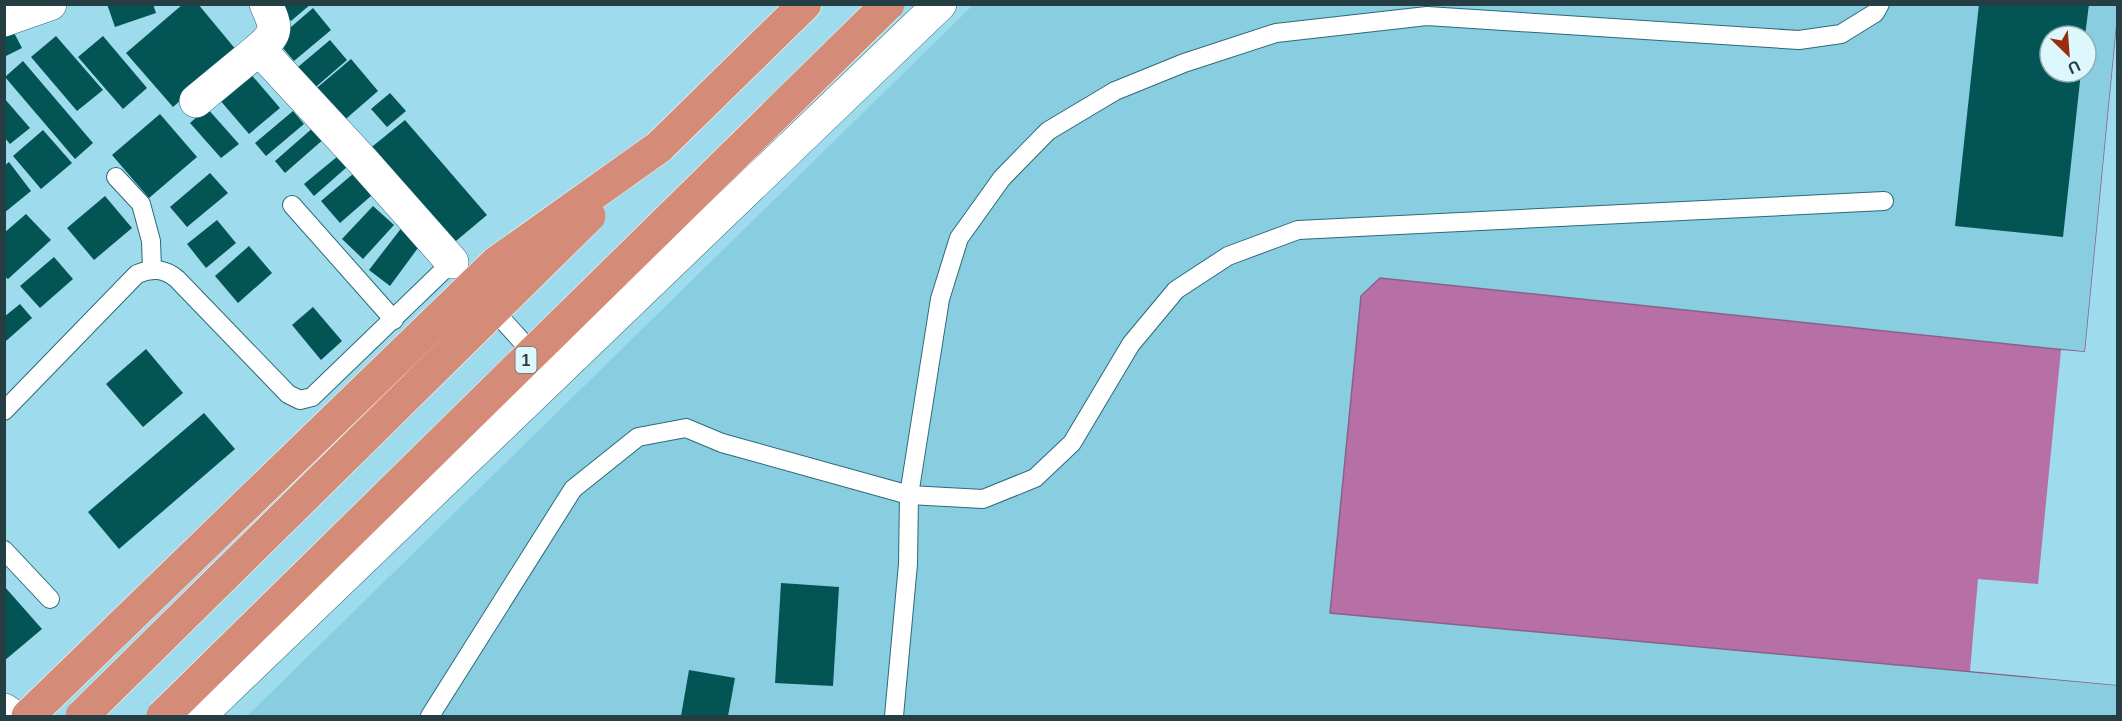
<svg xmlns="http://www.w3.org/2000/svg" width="2122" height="721" font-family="Arial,sans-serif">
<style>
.built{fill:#88cee0;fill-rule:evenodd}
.water{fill:#b670a6;stroke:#8a6189;stroke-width:1.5}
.pier{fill:#9edced}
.building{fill:#035454}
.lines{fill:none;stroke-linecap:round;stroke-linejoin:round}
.service-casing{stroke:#2c6a79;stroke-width:20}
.minor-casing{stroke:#2c6a79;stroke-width:34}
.tertiary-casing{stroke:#2c6a79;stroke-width:34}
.trunk-casing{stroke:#fff;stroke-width:34}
.service{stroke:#fff;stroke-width:18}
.minor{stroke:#fff;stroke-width:33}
.tertiary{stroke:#fff;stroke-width:33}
.trunk{stroke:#d48c78;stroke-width:33}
.trunk-bridge-casing{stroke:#fff;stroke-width:34;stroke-linecap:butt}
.trunk-bridge{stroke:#d48c78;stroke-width:33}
.labels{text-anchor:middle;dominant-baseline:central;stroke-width:6;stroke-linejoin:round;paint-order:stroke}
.shield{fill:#def7fd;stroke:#5c767c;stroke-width:1.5}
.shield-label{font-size:16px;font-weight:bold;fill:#243e44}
</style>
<rect width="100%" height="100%" fill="#9edced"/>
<path class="built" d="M 973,5 L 2117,5 L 2117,23 L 2085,353 L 1913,333 L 2117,685 L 2117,716 L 247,716 ZM 2050,36 L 2086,36 L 2086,72 L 2050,72 Z"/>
<polygon class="water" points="2117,23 2117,685 1330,613 1361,296 1380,278 2085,352"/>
<polygon class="pier" points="2117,23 2117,685 1970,671 1978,579 2038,584 2061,350 2085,352"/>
<g class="building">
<polygon points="107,4 153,4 156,13 115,27"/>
<polygon points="183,4 198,4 237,51 173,107 126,53"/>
<polygon points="276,4 311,4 291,21"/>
<polygon points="1979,4 2089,4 2085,36 2050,36 2050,72 2081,72 2063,237 1955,226"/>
<polygon points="313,8 331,30 294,61 276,40"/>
<polygon points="11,27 22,48 4,57 4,31"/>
<polygon points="56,36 103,90 77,111 31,57"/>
<polygon points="103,36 147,88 123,109 78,57"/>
<polygon points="330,40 347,60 310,92 292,72"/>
<polygon points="351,59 378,91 340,124 312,92"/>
<polygon points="23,61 93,143 75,159 5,77"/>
<polygon points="249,72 280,108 249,134 219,99"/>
<polygon points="390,93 406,111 387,127 371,109"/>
<polygon points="4,98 30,128 10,144 4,137"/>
<polygon points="207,108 239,144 221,158 190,123"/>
<polygon points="293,111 304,124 266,156 255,143"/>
<polygon points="160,114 197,157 149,198 112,155"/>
<polygon points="405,120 487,215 450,246 368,150"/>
<polygon points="315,126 325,138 285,173 275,161"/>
<polygon points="43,130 72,163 41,189 13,156"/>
<polygon points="338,156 347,167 314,196 304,184"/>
<polygon points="9,162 31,191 4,213 4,166"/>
<polygon points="360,168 379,189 340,223 321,201"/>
<polygon points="210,173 228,193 187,227 170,207"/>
<polygon points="105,196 132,228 94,260 67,228"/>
<polygon points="373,206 394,225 363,259 342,239"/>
<polygon points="26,214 51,240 8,279 4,276 4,233"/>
<polygon points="217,220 236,243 206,268 187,244"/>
<polygon points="406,222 426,237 390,286 369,270"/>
<polygon points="249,246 272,273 238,303 215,276"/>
<polygon points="54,257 73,279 40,308 20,286"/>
<polygon points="20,304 32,318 6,341 4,317"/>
<polygon points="313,307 342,341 321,360 292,325"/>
<polygon points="146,349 183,393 143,427 106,384"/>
<polygon points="204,413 235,449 119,549 88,512"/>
<polygon points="781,583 839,587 833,686 775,683"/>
<polygon points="4,586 42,629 4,661"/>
<polygon points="689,670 735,678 728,716 681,716"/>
</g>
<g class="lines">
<defs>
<g id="service">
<polyline points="116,177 141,204 151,241 152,269"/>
<polyline points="292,205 394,320"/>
<polyline points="488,304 538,359"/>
<path d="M 4,411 L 137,274 C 153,268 164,268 177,279 L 288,394 L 300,400 L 312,397 L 452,262 L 456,267"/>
<polyline points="4,550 50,599"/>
<polyline points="430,716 573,489 638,437 686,428 722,443 909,495 983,499 1035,478 1072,443 1131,344 1176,290 1228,256 1298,230 1884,201"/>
<polyline points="894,716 908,564 909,495 940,299 959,238 1002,178 1048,131 1115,91 1184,63 1276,33 1427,16 1799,40 1841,34 1875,13 1880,4"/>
</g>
<g id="minor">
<polyline points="4,20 50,4"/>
<path d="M 259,49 C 279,32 276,27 266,4"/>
<polyline points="196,101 259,49 361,159 452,262"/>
<polyline points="4,710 13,716"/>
</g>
<polyline id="tertiary" points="199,716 940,4"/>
<polyline id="trunk" points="659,147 805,4"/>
</defs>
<use href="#service" class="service-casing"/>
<use href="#minor" class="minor-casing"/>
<use href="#tertiary" class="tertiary-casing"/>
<use href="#trunk" class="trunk-casing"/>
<use href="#service" class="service"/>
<use href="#minor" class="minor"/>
<use href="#tertiary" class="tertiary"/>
<use href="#trunk" class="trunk"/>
<defs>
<g id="trunk-bridge">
<polyline points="28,716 496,263 659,147"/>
<polyline points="82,716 589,216"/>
<polyline points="163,716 888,4"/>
</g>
</defs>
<use href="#trunk-bridge" class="trunk-bridge-casing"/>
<use href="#trunk-bridge" class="trunk-bridge"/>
</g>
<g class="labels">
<rect class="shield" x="515.5" y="347" width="21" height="26" rx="4.5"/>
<g class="shield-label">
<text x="526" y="360">1</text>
</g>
</g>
<rect width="2122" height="721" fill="none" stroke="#243e44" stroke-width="12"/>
<g transform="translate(2068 54) rotate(155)"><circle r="28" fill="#def7fd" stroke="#94adb3" stroke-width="1.5"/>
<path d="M0-4.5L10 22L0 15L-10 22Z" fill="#962e11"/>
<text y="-9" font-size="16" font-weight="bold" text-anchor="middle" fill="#243e44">U</text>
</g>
</svg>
